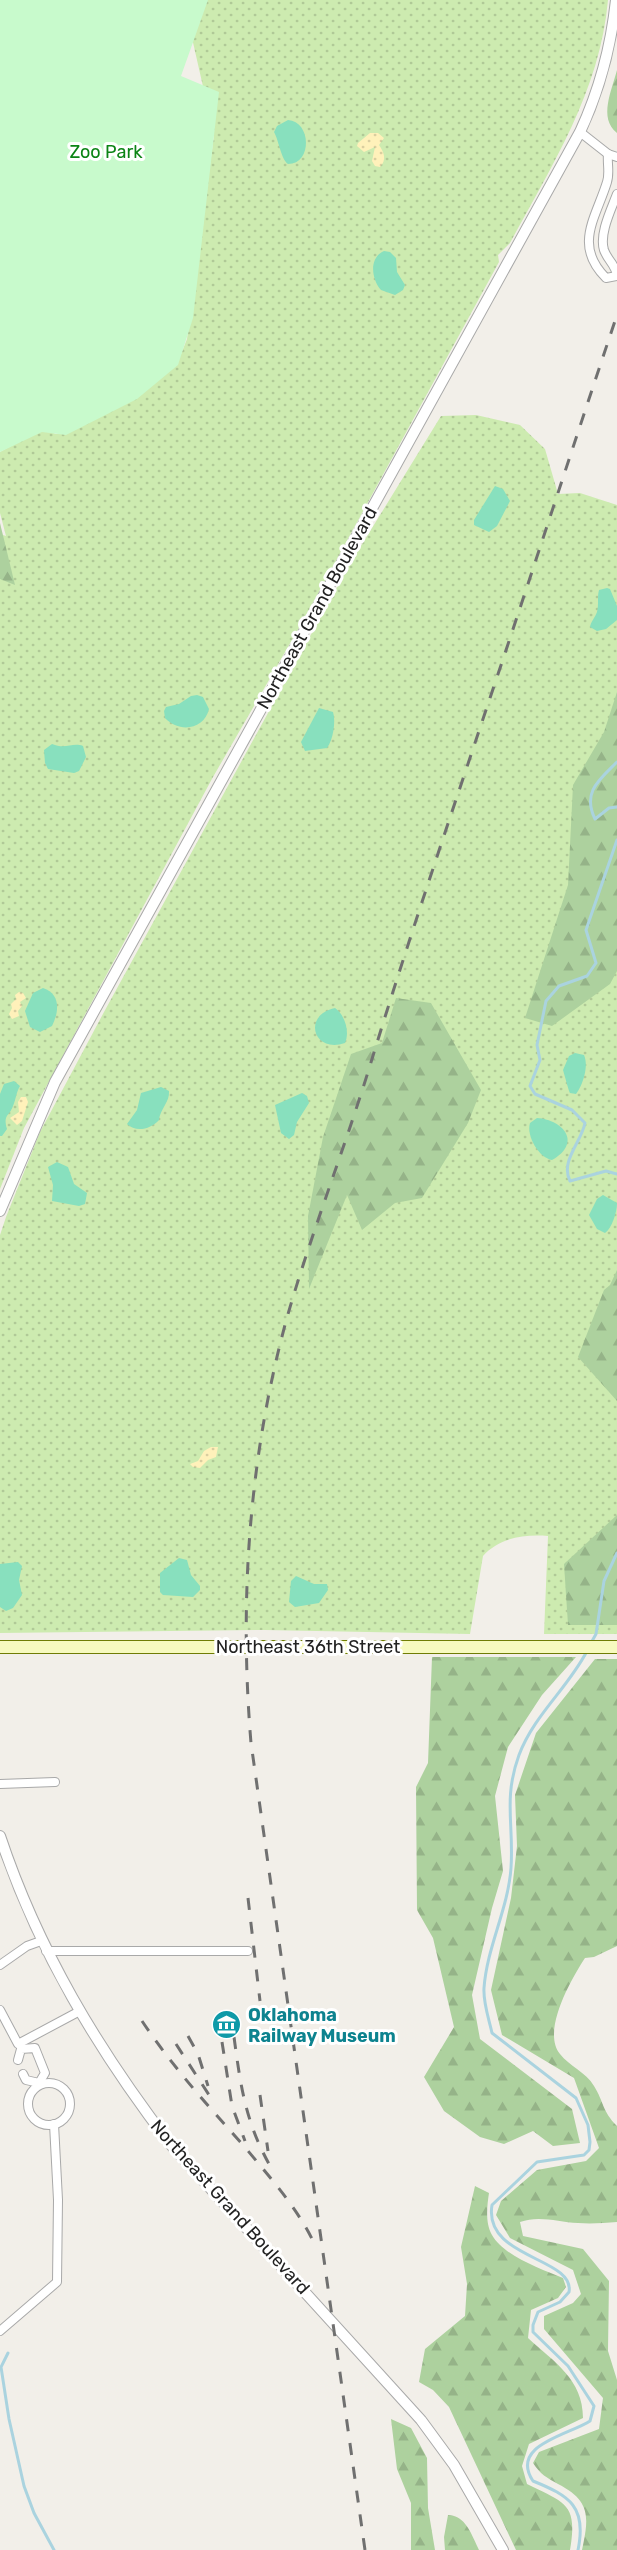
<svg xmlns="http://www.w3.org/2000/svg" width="617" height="2550" font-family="Rubik,sans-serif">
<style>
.grass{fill:url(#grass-dots)}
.forest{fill:url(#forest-firs)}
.sand{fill:url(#sand-dots)}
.park{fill:#c8facc}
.pitch{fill:#88e0be}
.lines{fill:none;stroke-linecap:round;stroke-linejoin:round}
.stream{stroke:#aad3df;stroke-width:3}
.minor-casing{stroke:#a9a9a9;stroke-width:10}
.tertiary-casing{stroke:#a9a9a9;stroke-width:12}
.secondary-casing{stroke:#707d05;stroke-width:14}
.minor{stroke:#fff;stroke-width:8}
.tertiary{stroke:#fff;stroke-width:10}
.secondary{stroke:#f7fabf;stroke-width:12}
.rail{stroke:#707070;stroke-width:3;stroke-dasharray:12 12;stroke-linecap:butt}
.labels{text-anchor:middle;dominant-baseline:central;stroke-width:6;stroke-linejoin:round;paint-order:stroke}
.park-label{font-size:18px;fill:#0c8416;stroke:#fff}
.street-label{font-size:18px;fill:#222;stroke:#fff}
.culture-label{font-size:18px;font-weight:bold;fill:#0d838f;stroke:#fff;text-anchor:start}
</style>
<defs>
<pattern id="grass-dots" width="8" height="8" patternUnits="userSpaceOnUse" patternTransform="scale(1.5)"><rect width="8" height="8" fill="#cdebb0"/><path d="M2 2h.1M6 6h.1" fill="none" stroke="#b0c997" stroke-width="1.8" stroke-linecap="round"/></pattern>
<pattern id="forest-firs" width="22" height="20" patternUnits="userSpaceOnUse" patternTransform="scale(1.5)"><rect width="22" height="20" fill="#add19e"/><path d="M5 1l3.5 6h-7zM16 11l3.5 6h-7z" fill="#95b388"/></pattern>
<pattern id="sand-dots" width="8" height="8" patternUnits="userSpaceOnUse" patternTransform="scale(1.5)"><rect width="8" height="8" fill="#fff1ba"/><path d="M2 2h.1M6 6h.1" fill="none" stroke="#dacea0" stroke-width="1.8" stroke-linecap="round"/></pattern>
</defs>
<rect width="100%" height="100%" fill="#f2efe9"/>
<g class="grass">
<path d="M 206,0 L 608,0 C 600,91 552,165 510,243 L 498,255 L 499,262 L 307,614 L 213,777 L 24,1128 L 0,1189 L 0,534 L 6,536 L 0,513 L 0,452 L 42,429 L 56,434 L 64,434 L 177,364 L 187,339 L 214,135 L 192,38 Z"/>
<path d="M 476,415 L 520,425 L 545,449 L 558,494 L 580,493 L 617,505 L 617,1634 L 544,1634 L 548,1536 C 524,1534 499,1538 483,1556 L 470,1634 L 265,1630 L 0,1633 L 0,1235 L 6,1217 L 40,1132 L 104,1012 L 348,567 L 441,416 Z"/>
</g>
<g class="forest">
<path d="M 617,70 L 617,133 C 598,118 612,90 617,70 Z"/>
<polygon points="0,523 15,585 0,579"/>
<polygon points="617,692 617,971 610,984 552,1026 525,1018 568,885 573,785 604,732"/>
<polygon points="396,998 431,1003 481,1090 468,1123 422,1198 395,1203 362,1230 347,1195 309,1289 308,1216 323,1137 351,1054 382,1043"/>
<polygon points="617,1270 617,1401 578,1357 604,1290 610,1285"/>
<polygon points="617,1515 617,1625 568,1625 564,1564"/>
<polygon points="432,1657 576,1657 542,1695 508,1747 495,1796 503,1871 492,1908 472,1995 480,2039 572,2109 580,2143 553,2146 533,2131 504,2144 480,2137 444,2111 424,2077 454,2027 433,1938 417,1910 416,1787 428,1763"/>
<path d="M 595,1659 L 617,1659 L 617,1946 L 594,1957 L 585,1958 C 572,1978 541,2031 560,2054 C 569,2066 586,2072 594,2086 C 604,2102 602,2111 617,2126 L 617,2222 C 604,2223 591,2224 578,2223 C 558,2222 539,2215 520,2222 L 523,2236 L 583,2249 L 609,2281 L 608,2351 L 617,2380 L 617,2550 L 582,2550 C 589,2517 591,2501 558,2484 C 547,2478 540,2474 533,2463 L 539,2452 L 599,2429 L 603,2398 L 544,2329 L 544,2316 L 573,2303 L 581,2294 L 573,2270 L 510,2238 L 496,2215 L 501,2201 L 537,2170 L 586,2161 L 599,2148 L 574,2078 L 502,2035 L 491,1990 L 511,1898 L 517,1846 L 515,1795 L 536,1733 Z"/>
<path d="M 475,2186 L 489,2193 C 487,2206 485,2223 492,2235 C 504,2256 541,2269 563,2278 L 566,2287 L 558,2298 L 531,2310 L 528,2338 C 554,2362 583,2379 583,2418 L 529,2444 L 522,2466 L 527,2484 C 565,2503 578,2503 570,2550 L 516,2550 L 449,2407 L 433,2390 L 419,2382 L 425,2349 L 465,2316 L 467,2284 L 461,2247 Z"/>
<polygon points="391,2419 411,2428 427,2458 428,2508 435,2550 411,2550 411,2503 397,2469"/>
<path d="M 448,2515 C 466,2515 472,2536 479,2550 L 445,2550 L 444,2537 Z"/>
</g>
<g class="sand">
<path d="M 370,133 L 378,133 L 384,138 L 379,145 C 384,152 387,160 380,167 L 375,166 L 372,161 L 375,147 L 364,152 L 357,146 L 358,143 Z"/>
<polygon points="19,992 23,993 26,998 20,1002 22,1006 18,1011 19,1016 12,1019 9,1014 12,1008 11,1004 16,999 15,995"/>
<polygon points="21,1097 26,1097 28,1102 22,1121 17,1125 10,1118 19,1112 18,1102"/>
<polygon points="211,1447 218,1447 216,1457 208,1460 200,1468 193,1467 190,1464 198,1461 204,1451"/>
</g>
<polygon class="park" points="0,0 208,0 181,76 219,92 193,318 178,365 137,399 66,435 42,432 0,452"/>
<g class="pitch">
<path d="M 288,120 C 311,121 313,164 288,164 C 281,159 279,141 274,132 L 277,126 Z"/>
<path d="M 384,251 L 390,252 L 396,258 L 397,272 L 405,285 L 403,290 L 395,295 L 381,290 C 372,280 368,258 384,251 Z"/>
<polygon points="495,486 503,489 510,501 497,526 489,532 474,525 474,520"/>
<path d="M 607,588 L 610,589 L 617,606 L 617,620 L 606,629 L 597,631 L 590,627 C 591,621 595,618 597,612 C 599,604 597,597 599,590 Z"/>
<path d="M 197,695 L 203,697 L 209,709 C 204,730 179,733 165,718 L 164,711 L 166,707 L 179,704 L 191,696 Z"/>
<path d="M 319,708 L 333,712 C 336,722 333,740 327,748 L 305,751 L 301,742 Z"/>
<path d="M 52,744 C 66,750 72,742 83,746 L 86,757 L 79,771 L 74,773 L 48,769 L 45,763 L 44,750 Z"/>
<path d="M 43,988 C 61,994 59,1012 52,1026 L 40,1032 L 30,1027 L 25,1011 L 33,993 Z"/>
<path d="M 335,1008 C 345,1015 350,1032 345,1043 C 313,1054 302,1015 335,1008 Z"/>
<path d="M 575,1053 L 584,1055 C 589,1066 583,1085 576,1094 L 570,1093 C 569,1092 564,1073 563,1070 L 569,1056 Z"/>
<path d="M 14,1081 L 20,1086 C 16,1093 16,1099 13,1106 C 9,1117 3,1114 7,1129 L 2,1136 L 0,1136 L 0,1094 L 4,1084 Z"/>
<path d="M 161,1087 L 169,1091 C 170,1102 160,1109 159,1120 C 151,1129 136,1133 127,1124 L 137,1110 L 141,1093 Z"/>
<polygon points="302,1093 307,1096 309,1103 297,1122 294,1135 289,1139 281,1133 275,1105"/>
<path d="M 537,1118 C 564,1120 582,1143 552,1160 C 539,1158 526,1136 530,1123 Z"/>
<polygon points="57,1162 68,1167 74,1184 87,1193 85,1204 79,1206 52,1201 53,1185 48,1167"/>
<path d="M 603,1195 L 617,1203 C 617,1212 612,1228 605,1233 L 597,1229 L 589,1215 L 597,1199 Z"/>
<polygon points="179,1558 187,1560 191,1575 200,1586 200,1590 193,1597 163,1595 160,1592 160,1573"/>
<polygon points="18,1562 22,1566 19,1580 22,1595 13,1608 6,1611 0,1607 0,1564"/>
<polygon points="296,1576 314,1584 327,1584 328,1590 319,1603 295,1607 289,1602 291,1581"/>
</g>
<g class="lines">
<g class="stream">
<path d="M 617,762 C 599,780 582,792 595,819 L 609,808 L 617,807"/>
<path d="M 617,840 L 586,930 L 596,963 L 587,976 L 559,986 L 546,1001 L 537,1045 L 540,1060 L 530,1086 L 535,1094 L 572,1110 L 585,1123 C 581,1143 560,1161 570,1181 L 606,1171 L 617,1174"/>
<polyline points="591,1643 596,1634 604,1581 617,1553"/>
<polyline points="8,2353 1,2367 9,2419 24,2486 34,2513 54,2550"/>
<path d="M 578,2550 C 587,2507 570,2496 533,2481 C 509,2445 569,2435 590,2421 L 594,2406 L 568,2366 L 533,2332 L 533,2325 L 538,2312 L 560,2302 L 569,2292 C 575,2257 483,2259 492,2205 L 537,2162 L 584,2155 L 589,2150 L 590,2142 L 588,2125 L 576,2098 L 492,2033 C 489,2019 483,2003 484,1988 C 487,1947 508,1909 511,1868 C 514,1824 503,1799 519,1755 C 534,1715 568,1688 587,1651"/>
</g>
<defs>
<g id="minor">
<polyline points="580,132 608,154 617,157"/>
<path d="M 608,154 C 607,164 610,173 607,182 C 596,218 573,245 606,278 L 617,276"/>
<path d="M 617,276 C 616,265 608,261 604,250 C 599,234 611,210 617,194"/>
<polyline points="0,1784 55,1782"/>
<polyline points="46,1951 248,1951"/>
<polyline points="0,1965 27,1946 41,1941"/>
<polyline points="0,2010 18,2044 78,2012"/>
<polyline points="18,2060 21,2049 35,2048 45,2073 39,2083 26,2080 23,2074"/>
<circle cx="49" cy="2104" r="21"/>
<polyline points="0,2331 57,2282 58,2200 54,2124"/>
</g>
<g id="tertiary">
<path d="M 0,1211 L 55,1082 L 580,132 C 600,89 611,47 616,0"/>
<path d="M 0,1836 C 38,1950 98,2050 171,2145 L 421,2420 L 454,2465 L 503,2550"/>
</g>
<polyline id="secondary" points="0,1647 617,1647"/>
</defs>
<use href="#minor" class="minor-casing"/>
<use href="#tertiary" class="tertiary-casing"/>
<use href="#secondary" class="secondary-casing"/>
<use href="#minor" class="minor"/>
<use href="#tertiary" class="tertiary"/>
<use href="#secondary" class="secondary"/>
<g class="rail">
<polyline points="248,1898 260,2001"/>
<path d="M 142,2021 C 172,2066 208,2106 244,2146 C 271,2179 298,2208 316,2247"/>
<polyline points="188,2036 198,2054 208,2086"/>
<path d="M 234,2037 C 241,2089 246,2125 273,2171"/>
<polyline points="222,2042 232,2106 245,2141"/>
<polyline points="176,2044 211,2098"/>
<polyline points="260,2095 268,2151"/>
<path d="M 365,2550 L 251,1743 C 239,1599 249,1454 288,1314 C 313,1228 346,1145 372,1059 C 409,938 450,818 490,698 C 533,570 574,443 617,315"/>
</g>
</g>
<defs>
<symbol id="museum-disc" viewBox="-11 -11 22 22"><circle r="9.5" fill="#0f9aa8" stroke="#fff"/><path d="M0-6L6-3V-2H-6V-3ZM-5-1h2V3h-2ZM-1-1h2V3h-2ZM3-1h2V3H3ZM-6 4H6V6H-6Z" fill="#fff"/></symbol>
</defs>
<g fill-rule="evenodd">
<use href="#museum-disc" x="210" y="2008" width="33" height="33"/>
</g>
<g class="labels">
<g class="park-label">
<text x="106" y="152">Zoo Park</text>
</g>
<g class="street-label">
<text transform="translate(317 608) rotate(-61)">Northeast Grand Boulevard</text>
<text x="308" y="1647">Northeast 36th Street</text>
<text transform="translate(230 2207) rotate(48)">Northeast Grand Boulevard</text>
</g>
<g class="culture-label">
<text x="248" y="2015">Oklahoma<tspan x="248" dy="21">Railway Museum</tspan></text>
</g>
</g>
</svg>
